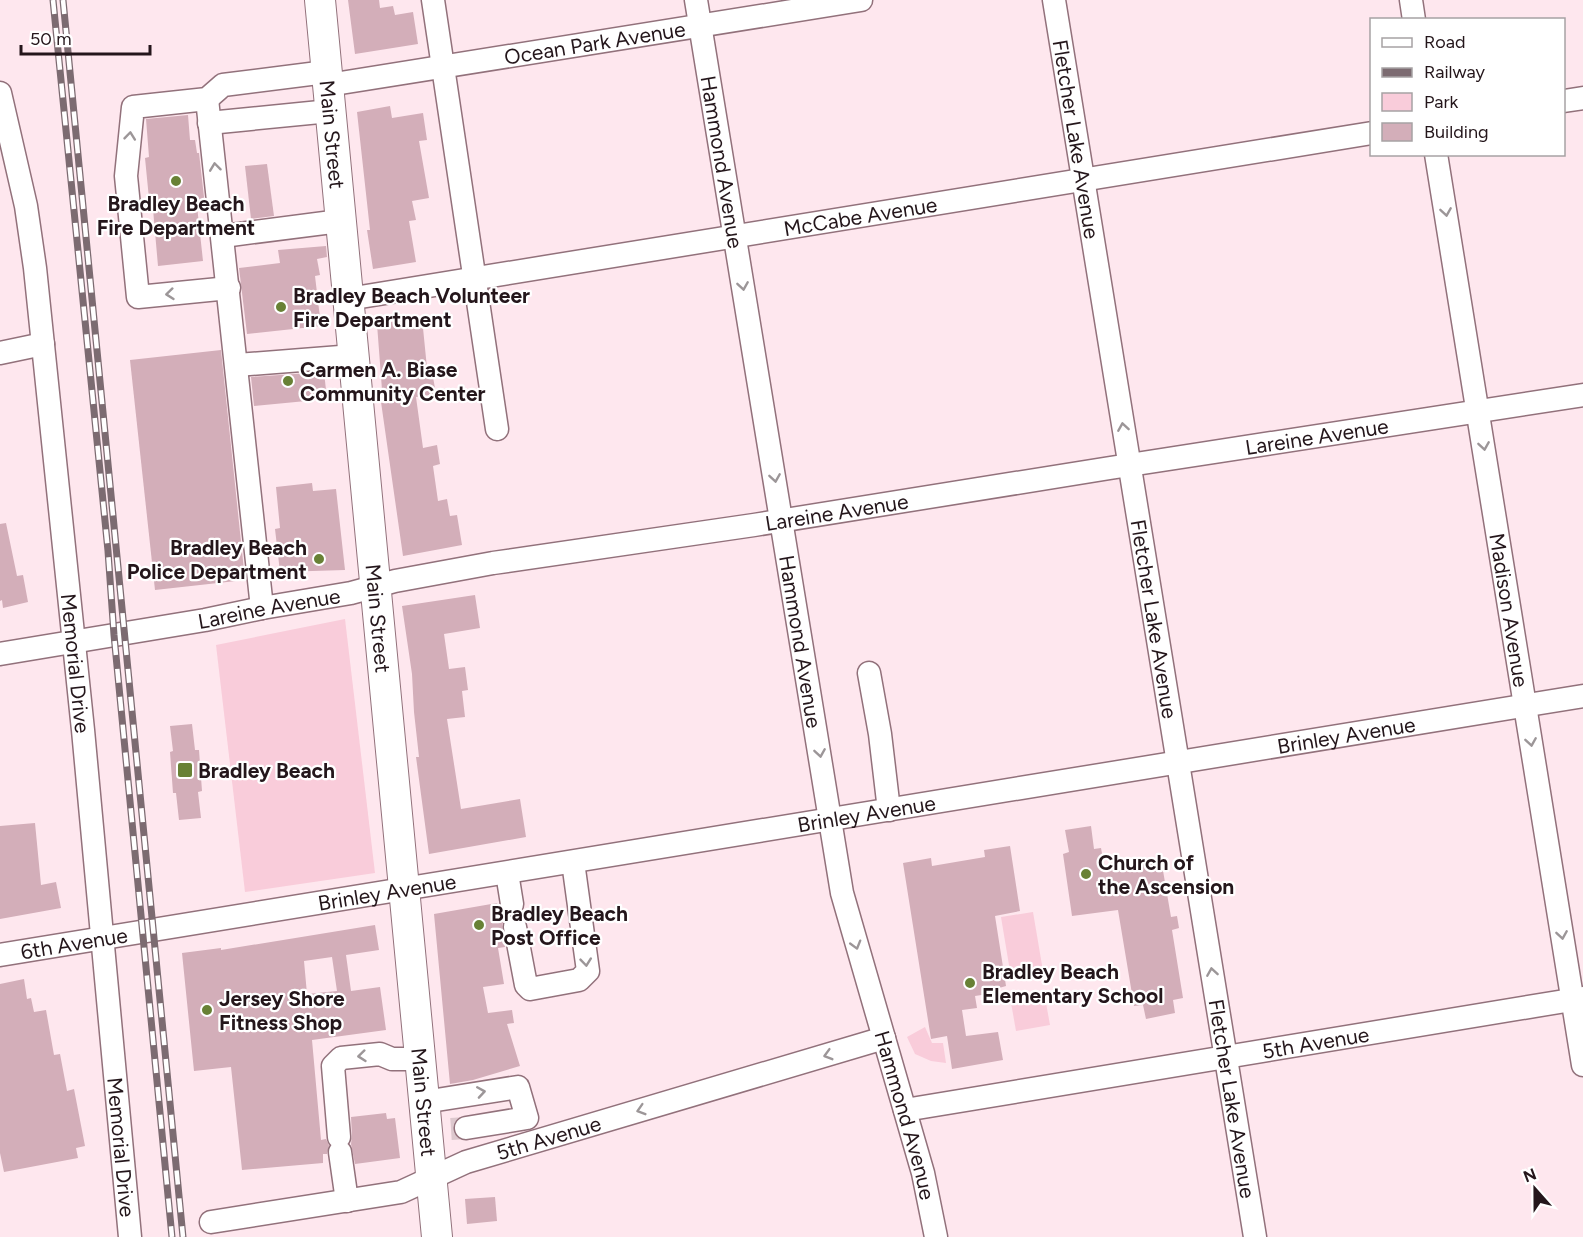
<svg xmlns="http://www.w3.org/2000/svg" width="1583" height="1237" font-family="Figtree,sans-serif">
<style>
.green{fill:#f9ccda}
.building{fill:#d3aeb9;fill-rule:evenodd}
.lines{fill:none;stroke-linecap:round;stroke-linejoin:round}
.minor-tunnel{stroke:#ddc8ce;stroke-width:22;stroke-dasharray:22 11;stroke-linecap:butt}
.minor-casing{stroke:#92717b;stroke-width:25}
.major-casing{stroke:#92717b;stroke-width:32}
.minor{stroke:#fff;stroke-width:22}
.major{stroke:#fff;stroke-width:30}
.rail-casing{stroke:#7c6b71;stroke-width:7}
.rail{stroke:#fff;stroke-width:4.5;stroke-dasharray:14;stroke-linecap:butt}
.oneway{stroke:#9c9698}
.poi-dot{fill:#688135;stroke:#fff;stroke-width:2}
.labels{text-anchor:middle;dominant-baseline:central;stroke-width:4.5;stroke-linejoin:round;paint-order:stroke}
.street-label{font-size:21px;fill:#24161b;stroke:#fff}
.poi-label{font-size:21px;font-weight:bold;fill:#24161b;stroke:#fff;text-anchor:start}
</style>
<rect width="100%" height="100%" fill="#fee7ee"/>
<g class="green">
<polygon points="345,619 375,873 245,892 216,645"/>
<polygon points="1033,912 1043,971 1011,977 1001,917"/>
<polygon points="1044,992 1050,1025 1016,1031 1010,997"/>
<polygon points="925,1027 932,1043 943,1043 946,1063 931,1061 915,1054 907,1037"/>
</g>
<g class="building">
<polygon points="348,0 379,0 380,8 393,6 395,15 413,12 418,44 355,54"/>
<polygon points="390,106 392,118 423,113 427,140 419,141 429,198 412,201 416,220 409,221 416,262 373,269 367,230 370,230 357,112"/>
<polygon points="188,115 190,140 195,140 197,153 199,153 205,206 197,206 203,261 158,266 153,209 150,209 145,158 149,157 146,119"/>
<polygon points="267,164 274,216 251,219 245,166"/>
<polygon points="326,246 327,257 317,259 320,275 315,276 321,326 247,334 239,268 280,263 278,250"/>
<polygon points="422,318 428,378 433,377 436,394 416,397 423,448 437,445 440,464 433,466 438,501 447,499 450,516 457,515 462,545 403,556 381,402 383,403 377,324"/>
<polygon points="221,350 245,580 155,590 130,360"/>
<polygon points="324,372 327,399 254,406 251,377"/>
<polygon points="312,483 313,491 336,489 345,570 280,572 275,529 280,528 276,487"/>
<polygon points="6,523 17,576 23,575 28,602 3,608 2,600 0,601 0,524"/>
<polygon points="475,595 480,628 444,634 449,669 465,667 468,690 462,691 465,717 447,719 461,809 520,799 526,837 429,854 416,757 419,757 414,712 412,674 402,606"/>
<polygon points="192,724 195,750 199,750 202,791 198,792 201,818 179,820 176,793 173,793 170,752 173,751 170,726"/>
<polygon points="35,823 41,885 56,882 61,908 0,919 0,826"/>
<polygon points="1091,826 1094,849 1101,848 1105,870 1161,859 1171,917 1177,916 1179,928 1172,930 1183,998 1173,1000 1175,1013 1146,1019 1143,1005 1134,1006 1118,910 1072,916 1063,854 1069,852 1065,830"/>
<polygon points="1010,846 1020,911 995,916 1006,986 999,988 1000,992 975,996 977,1008 962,1010 966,1036 998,1032 1003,1060 952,1069 947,1036 931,1039 903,863 931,858 932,866 985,857 984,850"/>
<polygon points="497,903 501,912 507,916 503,922 502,929 505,947 498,948 504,984 483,987 488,1013 512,1010 514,1023 507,1024 520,1066 473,1080 450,1084 434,914"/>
<path d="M 375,925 L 379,950 L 346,955 L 351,991 L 380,987 L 386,1030 L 312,1040 L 321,1140 L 326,1139 L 329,1145 L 327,1154 L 323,1154 L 323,1163 L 242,1170 L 231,1067 L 194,1071 L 182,953 L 221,948 L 221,950 ZM 332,957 L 337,991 L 307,994 L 304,961 Z"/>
<polygon points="24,979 27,999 31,998 34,1012 46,1010 54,1055 60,1054 67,1091 74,1089 85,1146 76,1148 78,1158 4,1172 0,1153 0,984"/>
<polygon points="386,1113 387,1119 395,1118 400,1158 355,1164 351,1144 352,1136 351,1117"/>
<polygon points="495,1197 497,1221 467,1224 465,1199"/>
</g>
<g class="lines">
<polyline class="minor-tunnel" points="451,1129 466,1128"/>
<defs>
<g id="minor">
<polyline points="433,0 497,429"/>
<path id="s1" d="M 696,0 L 842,893 L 923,1173 L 936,1237"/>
<path id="s2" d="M 1054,0 L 1255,1237"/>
<polyline points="1411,0 1414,20"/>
<path id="s3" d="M 328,85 L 861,0"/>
<path id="s4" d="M 0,93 L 26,206 L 35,268 L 83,730 L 130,1237"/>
<polyline points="207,99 262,608"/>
<polyline points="1564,101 1583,98"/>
<polyline points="209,123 330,111"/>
<path id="s5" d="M 1436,154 L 1583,1065"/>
<polyline points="223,236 340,221"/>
<polyline points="229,288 138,297 126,176 133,107 207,99 223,85 326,72"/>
<path id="s6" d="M 348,299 L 1372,133"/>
<polyline points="0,353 43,344"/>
<polyline points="237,365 353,356"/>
<path id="s7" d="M 0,654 L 205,620 L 262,608 L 351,593 L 395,581 L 493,563 L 754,525 L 1110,468 L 1583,395"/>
<polyline points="869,673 880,734 889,810"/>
<polyline points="507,873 512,904"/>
<polyline points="515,927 526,985 530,989 579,980 588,971 573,862"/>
<path id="s8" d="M 0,955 L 1583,696"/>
<polyline points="424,1102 518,1087 527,1118 466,1128"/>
<path id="s9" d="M 905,1110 L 1583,998"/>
<polyline points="339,1137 333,1066 341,1058 380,1054 392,1059 420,1059"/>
<polyline points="340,1152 347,1201"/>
<path id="s10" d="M 211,1222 L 401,1192 L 466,1162 L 884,1038"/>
</g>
<g id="major">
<path id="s11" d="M 320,0 L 437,1237"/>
</g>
</defs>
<use href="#minor" class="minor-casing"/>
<use href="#major" class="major-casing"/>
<use href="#minor" class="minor"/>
<use href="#major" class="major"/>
<defs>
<g id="rail">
<polyline points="53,0 108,551 114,635 172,1237"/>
<polyline points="63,0 183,1237"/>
</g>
</defs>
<use href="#rail" class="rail-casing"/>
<use href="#rail" class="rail"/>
</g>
<defs><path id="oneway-chevron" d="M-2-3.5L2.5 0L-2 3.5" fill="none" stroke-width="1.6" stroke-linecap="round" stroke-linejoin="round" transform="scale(1.5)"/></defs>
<g class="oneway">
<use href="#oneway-chevron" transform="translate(130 136) rotate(-84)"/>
<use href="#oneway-chevron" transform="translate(215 167) rotate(-97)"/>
<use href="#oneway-chevron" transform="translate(1446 212) rotate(81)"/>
<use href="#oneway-chevron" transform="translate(743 286) rotate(81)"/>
<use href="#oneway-chevron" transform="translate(170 294) rotate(174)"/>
<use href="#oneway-chevron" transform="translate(1123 427) rotate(-99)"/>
<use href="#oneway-chevron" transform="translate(1484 446) rotate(81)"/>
<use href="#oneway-chevron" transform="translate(775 478) rotate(81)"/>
<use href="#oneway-chevron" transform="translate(1531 742) rotate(81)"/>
<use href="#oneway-chevron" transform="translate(820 753) rotate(81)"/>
<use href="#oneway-chevron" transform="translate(1562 935) rotate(81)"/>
<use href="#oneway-chevron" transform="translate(856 945) rotate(74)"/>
<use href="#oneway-chevron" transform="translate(586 962) rotate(84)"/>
<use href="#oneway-chevron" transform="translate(1212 972) rotate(-99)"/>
<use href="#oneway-chevron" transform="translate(828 1055) rotate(164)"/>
<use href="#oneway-chevron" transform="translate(362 1056) rotate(174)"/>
<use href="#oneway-chevron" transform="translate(481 1092) rotate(-9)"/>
<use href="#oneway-chevron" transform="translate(641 1110) rotate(163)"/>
</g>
<g class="poi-dot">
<circle cx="176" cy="181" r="6"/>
<circle cx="281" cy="307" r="6"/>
<circle cx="288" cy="381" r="6"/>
<circle cx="319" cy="559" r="6"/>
<rect x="177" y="762" width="16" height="16" rx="3"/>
<circle cx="1086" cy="874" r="6"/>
<circle cx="479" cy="925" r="6"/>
<circle cx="970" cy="983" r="6"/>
<circle cx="207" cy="1010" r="6"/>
</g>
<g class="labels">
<g class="street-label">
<text stroke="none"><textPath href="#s3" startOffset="270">Ocean Park Avenue</textPath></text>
<text stroke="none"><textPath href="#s11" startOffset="135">Main Street</textPath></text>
<text stroke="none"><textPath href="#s2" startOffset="141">Fletcher Lake Avenue</textPath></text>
<text stroke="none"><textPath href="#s1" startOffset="164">Hammond Avenue</textPath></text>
<text stroke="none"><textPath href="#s6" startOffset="519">McCabe Avenue</textPath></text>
<text stroke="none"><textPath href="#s7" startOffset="1335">Lareine Avenue</textPath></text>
<text stroke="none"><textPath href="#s7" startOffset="849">Lareine Avenue</textPath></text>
<text stroke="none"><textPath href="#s7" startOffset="273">Lareine Avenue</textPath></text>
<text stroke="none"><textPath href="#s5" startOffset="462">Madison Avenue</textPath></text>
<text stroke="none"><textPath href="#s2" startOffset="627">Fletcher Lake Avenue</textPath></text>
<text stroke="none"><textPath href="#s11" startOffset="621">Main Street</textPath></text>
<text stroke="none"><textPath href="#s1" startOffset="650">Hammond Avenue</textPath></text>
<text stroke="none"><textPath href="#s4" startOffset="576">Memorial Drive</textPath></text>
<text stroke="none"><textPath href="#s8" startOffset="1364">Brinley Avenue</textPath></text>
<text stroke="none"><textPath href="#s8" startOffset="878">Brinley Avenue</textPath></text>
<text stroke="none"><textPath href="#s8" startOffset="392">Brinley Avenue</textPath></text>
<text stroke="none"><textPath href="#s8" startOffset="75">6th Avenue</textPath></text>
<text stroke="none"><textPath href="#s9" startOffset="416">5th Avenue</textPath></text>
<text stroke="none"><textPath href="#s2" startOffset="1113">Fletcher Lake Avenue</textPath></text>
<text stroke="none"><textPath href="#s11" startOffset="1107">Main Street</textPath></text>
<text stroke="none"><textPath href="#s1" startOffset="1136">Hammond Avenue</textPath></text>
<text stroke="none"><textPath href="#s10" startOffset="350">5th Avenue</textPath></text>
<text stroke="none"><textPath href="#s4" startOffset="1062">Memorial Drive</textPath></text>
</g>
<g class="poi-label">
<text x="176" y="203" text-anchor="middle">Bradley Beach<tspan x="176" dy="24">Fire Department</tspan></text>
<text x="293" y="295">Bradley Beach Volunteer<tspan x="293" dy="24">Fire Department</tspan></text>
<text x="300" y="369">Carmen A. Biase<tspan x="300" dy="24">Community Center</tspan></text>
<text x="307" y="547" text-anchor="end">Bradley Beach<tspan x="307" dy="24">Police Department</tspan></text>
<text x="198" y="770">Bradley Beach</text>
<text x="1098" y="862">Church of<tspan x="1098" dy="24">the Ascension</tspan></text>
<text x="491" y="913">Bradley Beach<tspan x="491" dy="24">Post Office</tspan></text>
<text x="982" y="971">Bradley Beach<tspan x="982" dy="24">Elementary School</tspan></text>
<text x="219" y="998">Jersey Shore<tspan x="219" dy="24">Fitness Shop</tspan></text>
</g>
</g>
<rect x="1370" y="18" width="195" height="138" fill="#ffffff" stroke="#a7a2a4" stroke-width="1.5"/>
<rect x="1382" y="38" width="30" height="9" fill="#ffffff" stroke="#a7a2a4" stroke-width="1.5"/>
<text x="1424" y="48" font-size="18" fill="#24161b">Road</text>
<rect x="1382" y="68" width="30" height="9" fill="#7c6b71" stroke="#a7a2a4" stroke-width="1.5"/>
<text x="1424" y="78" font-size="18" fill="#24161b">Railway</text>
<rect x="1382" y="93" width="30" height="18" fill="#f9ccda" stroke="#a7a2a4" stroke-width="1.5"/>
<text x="1424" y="108" font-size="18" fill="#24161b">Park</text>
<rect x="1382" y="123" width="30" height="18" fill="#d3aeb9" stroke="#a7a2a4" stroke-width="1.5"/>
<text x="1424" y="138" font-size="18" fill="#24161b">Building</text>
<g transform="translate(1535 1189) rotate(339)" stroke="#ffffff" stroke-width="4.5" paint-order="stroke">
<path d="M0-4.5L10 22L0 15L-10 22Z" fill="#24161b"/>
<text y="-9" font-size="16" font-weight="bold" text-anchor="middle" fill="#24161b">N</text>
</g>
<path d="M21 45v9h129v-9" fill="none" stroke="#24161b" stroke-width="3"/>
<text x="30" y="45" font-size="18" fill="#24161b" stroke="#ffffff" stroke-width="4.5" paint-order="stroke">50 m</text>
</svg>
